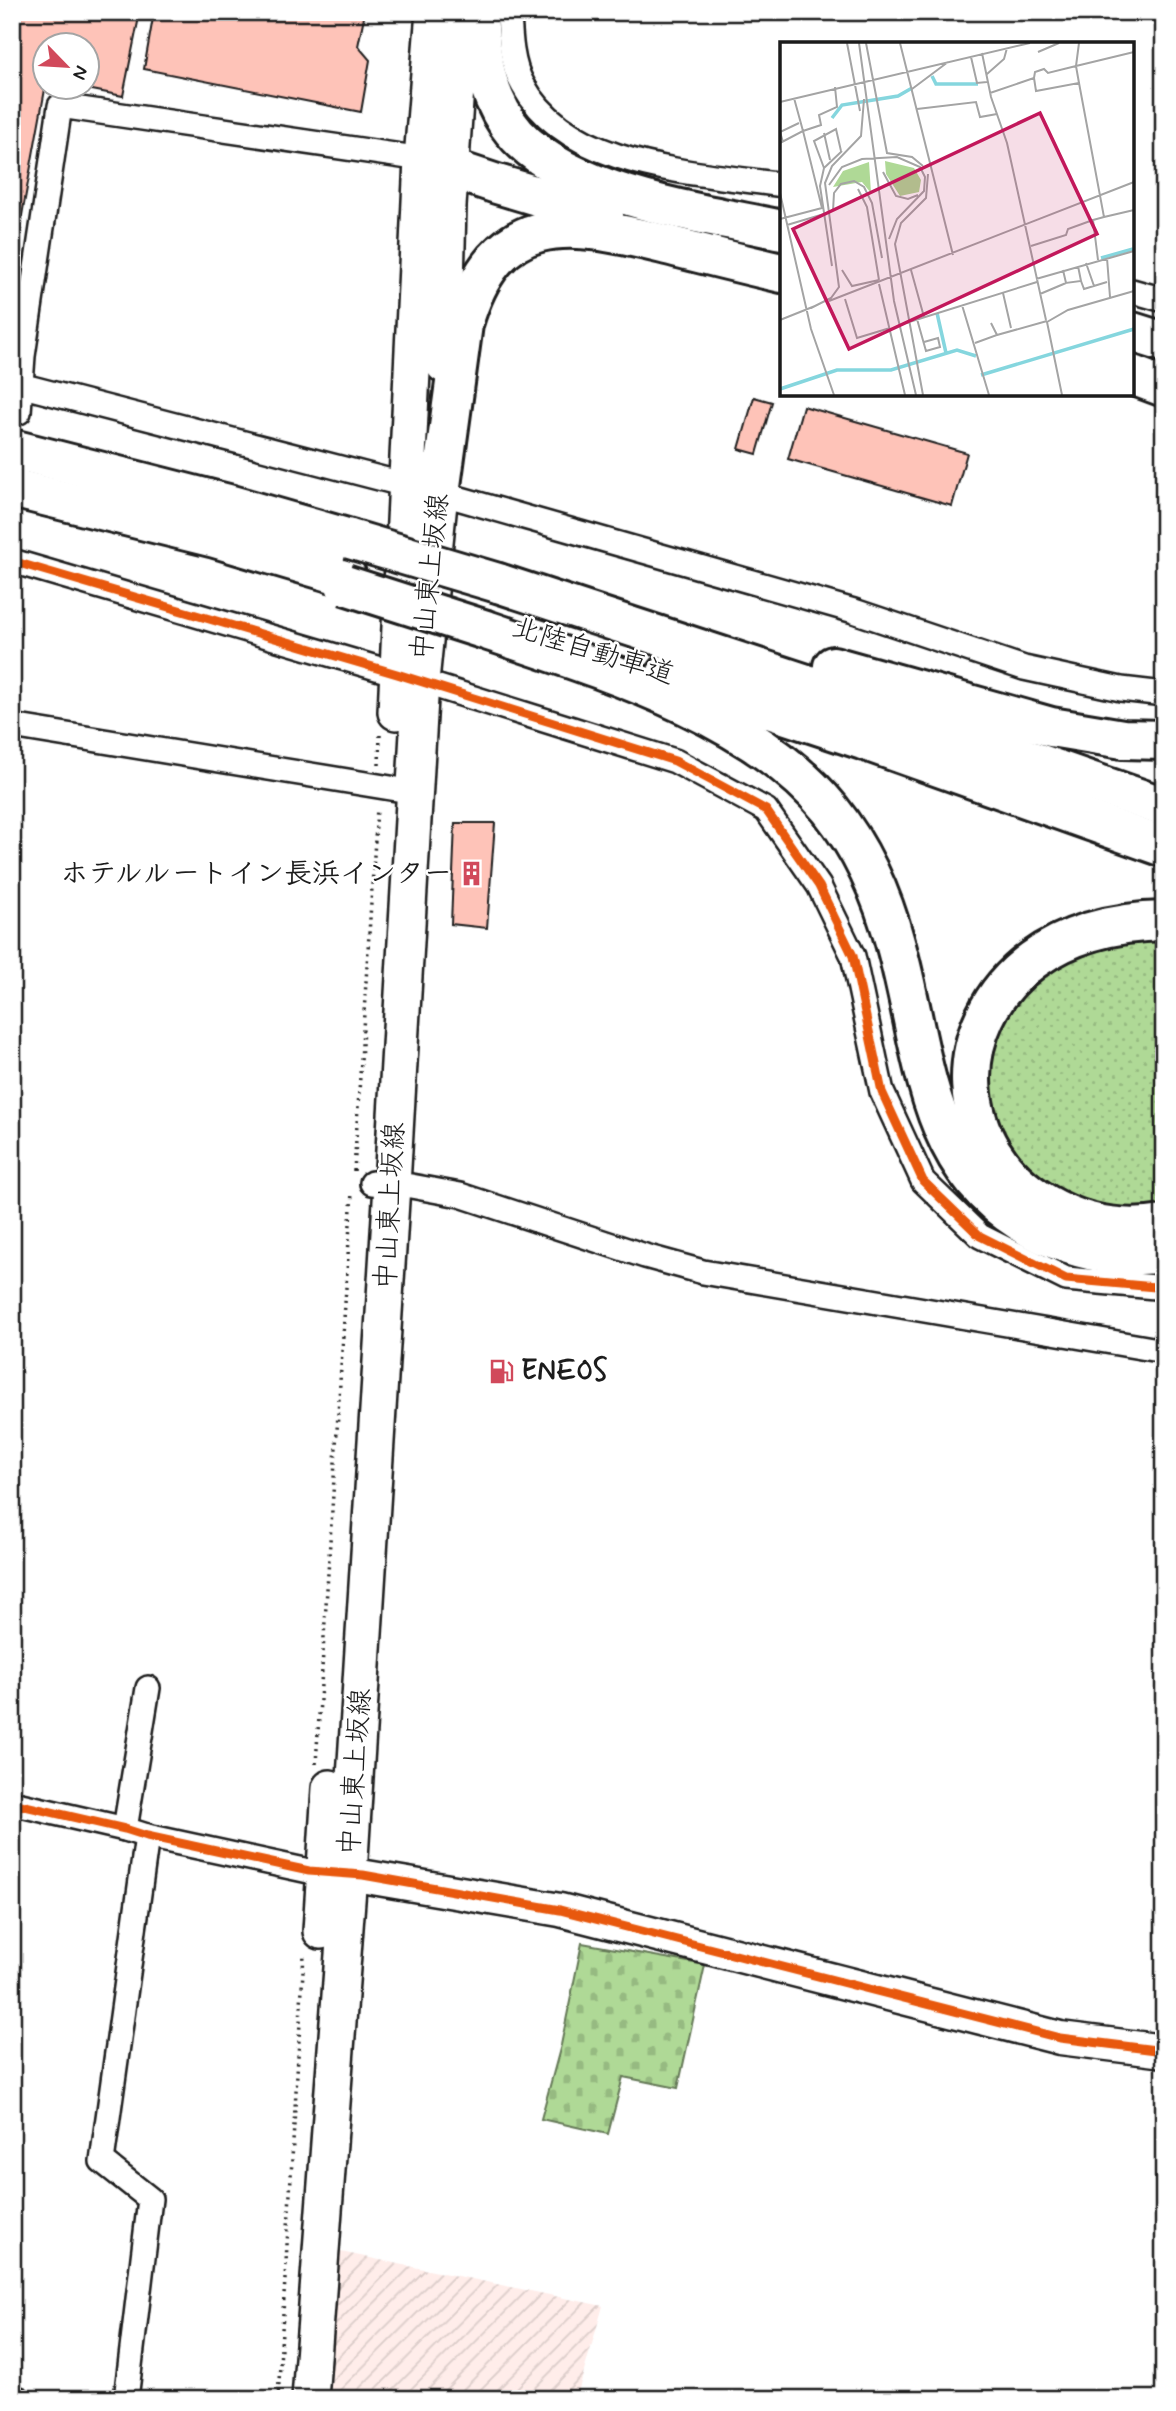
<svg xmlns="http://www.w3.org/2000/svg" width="1176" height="2411" font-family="Mynerve,'Klee One',sans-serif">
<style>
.industrial{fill:url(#industrial-furrows)}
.grass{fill:url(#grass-dots);stroke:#667a59;stroke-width:2}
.cemetery{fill:url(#cemetery-stones);stroke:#667a59;stroke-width:2}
.building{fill:#fec3b8;stroke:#1c1c1c;stroke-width:2}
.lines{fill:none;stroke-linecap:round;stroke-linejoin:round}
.street-casing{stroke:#1c1c1c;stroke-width:28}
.secondary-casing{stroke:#1c1c1c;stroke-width:37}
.primary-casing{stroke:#1c1c1c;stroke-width:40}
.highway-casing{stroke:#1c1c1c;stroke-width:44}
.path{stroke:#1c1c1c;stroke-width:3.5;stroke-dasharray:2 5;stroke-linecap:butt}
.street{stroke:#fff;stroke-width:23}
.secondary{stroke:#fff;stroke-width:32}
.primary{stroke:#fff;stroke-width:35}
.highway{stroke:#fff;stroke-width:38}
.highway-bridge-casing{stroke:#1c1c1c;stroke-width:44;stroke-linecap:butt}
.highway-bridge{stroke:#fff;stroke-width:38}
.cycleway-casing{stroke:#fff;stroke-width:13}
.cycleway{stroke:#e8590c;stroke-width:9}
.labels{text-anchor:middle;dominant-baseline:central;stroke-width:5;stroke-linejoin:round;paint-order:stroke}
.street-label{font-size:28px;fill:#1c1c1c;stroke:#fff}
.poi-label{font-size:28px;font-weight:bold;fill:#1c1c1c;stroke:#fff;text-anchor:end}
.inset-river{fill:none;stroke:#85d6de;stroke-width:3.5}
.inset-road{fill:none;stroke:#a4a4a4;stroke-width:2}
.view{fill:#c2185b;fill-opacity:0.15;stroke:#c2185b;stroke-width:3.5}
.inset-edge{fill:none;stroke:#1c1c1c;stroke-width:3.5}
</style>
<defs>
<pattern id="industrial-furrows" width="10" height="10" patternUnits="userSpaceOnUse" patternTransform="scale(1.75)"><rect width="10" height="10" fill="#ffedea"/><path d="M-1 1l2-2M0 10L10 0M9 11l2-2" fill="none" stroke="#dacbc8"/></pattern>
<pattern id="grass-dots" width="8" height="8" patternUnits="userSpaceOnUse" patternTransform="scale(1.75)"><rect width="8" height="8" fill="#afd996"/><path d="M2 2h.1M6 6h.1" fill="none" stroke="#96ba81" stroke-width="1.8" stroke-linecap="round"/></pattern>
<pattern id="cemetery-stones" width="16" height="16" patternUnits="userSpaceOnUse" patternTransform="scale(1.75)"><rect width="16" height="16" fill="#afd996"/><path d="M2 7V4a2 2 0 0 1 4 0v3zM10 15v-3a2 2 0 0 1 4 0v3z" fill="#96ba81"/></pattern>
</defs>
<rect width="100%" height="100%" fill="#fff"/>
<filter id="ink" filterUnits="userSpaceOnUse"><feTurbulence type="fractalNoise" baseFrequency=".0143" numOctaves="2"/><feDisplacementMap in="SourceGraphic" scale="14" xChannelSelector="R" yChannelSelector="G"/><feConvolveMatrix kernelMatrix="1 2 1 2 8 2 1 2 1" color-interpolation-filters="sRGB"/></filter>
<g filter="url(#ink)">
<polygon class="industrial" points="336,2251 603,2306 576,2399 327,2399"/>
<polygon class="grass" points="1164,939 1164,1211 1083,1206 1030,1176 1000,1143 990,1105 987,1059 1009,1011 1035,981 1066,960 1100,944"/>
<polygon class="cemetery" points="582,1943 705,1965 678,2088 623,2077 608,2134 541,2119 561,2045"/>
<g class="building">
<polygon points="12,12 140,12 123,96 82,88 88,88 88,46 46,46 46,84 12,270"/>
<polygon points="154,12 365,12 358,46 370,60 361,112 144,69"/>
<polygon points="754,397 772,402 757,454 739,449"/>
<polygon points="803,406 967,453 952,506 788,459"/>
<polygon points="455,823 495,823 487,928 451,924"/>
</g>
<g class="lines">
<defs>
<g id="street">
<path d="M 509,12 C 510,36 511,64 523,85 C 569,170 698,172 782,185"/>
<polyline points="1132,291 1164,300"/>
<polyline points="12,383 406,485"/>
<polyline points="19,412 23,356 60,106 422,159"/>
<polyline points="440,493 854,611 1024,668 1121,689 1164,694"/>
<polyline points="12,561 397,674 675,761 766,810 819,886 853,956 882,1092 923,1181 980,1236 1066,1279 1155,1287 1164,1285"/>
<polyline points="12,726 415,792"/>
<polyline points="372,1183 411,1186 460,1195 645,1256 703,1272 1164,1351"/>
<polyline points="12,1803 125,1829 147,1836 309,1871 339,1873"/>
<polyline points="125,1829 148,1688"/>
<polyline points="12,2397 19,2399"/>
<polyline points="126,2399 150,2199 102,2161 147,1836"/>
</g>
<polyline id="secondary" points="349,1874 560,1910 1060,2038 1164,2051"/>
<g id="primary">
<polyline points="444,365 448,206 461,12"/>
<polyline points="396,712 422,159 434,12"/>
<polyline points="321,1931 330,1788"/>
<polyline points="310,2399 349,1874 392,1185 421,681 440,493 441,463"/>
</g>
<g id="highway">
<path d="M 478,12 C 480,52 485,90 508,124 C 557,195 703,213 782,230"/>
<polyline points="422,159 497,184 604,216"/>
<polyline points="1132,332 1164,342"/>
<polyline points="1132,375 1164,387"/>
<polyline points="12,449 228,504 350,539"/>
<polyline points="12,488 215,538 347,577"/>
<path d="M 440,493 L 463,324 C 496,210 566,220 663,244 C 703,254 742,264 782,273"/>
<polyline points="498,583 883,709 1164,807"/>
<path d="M 486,630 C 598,668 753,714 830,809 C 862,849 883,897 896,946 C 927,1058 923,1178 1045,1235 C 1083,1252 1123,1259 1164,1253"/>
<polyline points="833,666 1051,727 1123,739 1164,740"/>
<polyline points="666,675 863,740 1164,847"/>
<path d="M 1164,921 C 1118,922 1071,932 1033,960 C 945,1024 952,1150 1046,1204 C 1082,1225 1123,1232 1164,1225"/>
</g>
</defs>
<use href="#street" class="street-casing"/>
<use href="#secondary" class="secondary-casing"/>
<use href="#primary" class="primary-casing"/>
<use href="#highway" class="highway-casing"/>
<g class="path">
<polyline points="379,765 380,735"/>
<polyline points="354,1171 377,808"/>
<polyline points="316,1764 352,1192"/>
<polyline points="278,2399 304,1954"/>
</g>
<use href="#street" class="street"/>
<use href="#secondary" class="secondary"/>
<use href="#primary" class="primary"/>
<use href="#highway" class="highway"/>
<defs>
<g id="highway-bridge">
<polyline points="350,539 498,583"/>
<polyline points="345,585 486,630"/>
</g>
</defs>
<use href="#highway-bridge" class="highway-bridge-casing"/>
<use href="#highway-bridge" class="highway-bridge"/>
<defs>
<g id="cycleway">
<polyline points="12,561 397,674 675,761 766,810 819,886 853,956 882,1092 923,1181 980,1236 1066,1279 1155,1287 1164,1285"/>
<polyline points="12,1803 125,1829 147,1836 309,1871 363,1875 560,1910 1060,2038 1164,2051"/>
</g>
</defs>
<use href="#cycleway" class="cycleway-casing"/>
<use href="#cycleway" class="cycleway"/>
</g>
</g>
<defs>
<symbol id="building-bare" viewBox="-9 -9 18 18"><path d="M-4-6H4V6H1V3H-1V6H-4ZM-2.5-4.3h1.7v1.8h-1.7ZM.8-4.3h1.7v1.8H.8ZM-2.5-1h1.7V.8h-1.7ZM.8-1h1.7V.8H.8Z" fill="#d1495b" stroke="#fff" stroke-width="2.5" paint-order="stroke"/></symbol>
<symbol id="fuel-bare" viewBox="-9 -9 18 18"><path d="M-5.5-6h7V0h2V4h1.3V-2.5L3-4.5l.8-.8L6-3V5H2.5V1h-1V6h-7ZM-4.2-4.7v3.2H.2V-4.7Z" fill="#d1495b" stroke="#fff" stroke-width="2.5" paint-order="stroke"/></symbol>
</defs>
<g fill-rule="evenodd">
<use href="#building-bare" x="454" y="856" width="35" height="35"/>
<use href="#fuel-bare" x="484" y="1354" width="35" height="35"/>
</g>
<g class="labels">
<g class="street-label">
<text transform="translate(431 577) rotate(-84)">中山東上坂線</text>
<text transform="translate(593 652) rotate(17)">北陸自動車道</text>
<text transform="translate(391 1206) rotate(-87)">中山東上坂線</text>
<text transform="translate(356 1772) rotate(-86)">中山東上坂線</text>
</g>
<g class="poi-label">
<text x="452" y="874">ホテルルートイン長浜インター</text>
<text x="521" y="1371" text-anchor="start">ENEOS</text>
</g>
</g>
<g transform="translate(780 42)">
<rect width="354" height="354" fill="#fff"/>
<path d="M 105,119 L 134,126 L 141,138 L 139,150 L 120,154 L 106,132 ZM 89,120 L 91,151 L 82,140 L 53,145 L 63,129 Z" fill="#afd996"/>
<path class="inset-river" d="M 152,34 L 156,42 L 198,42M 52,76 L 62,63 L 118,54 L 132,46M 321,216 L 353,207M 157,271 L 166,311M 201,333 L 354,287M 0,347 L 57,328 L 111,328 L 177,308 L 196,314"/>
<path class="inset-road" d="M 67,1 L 80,69M 79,1 L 114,259 L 136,353M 86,1 L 107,111 L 132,115 L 143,124M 120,1 L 173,213M 258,10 L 279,1M 202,11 L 211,55 L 227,101 L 266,278M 191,15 L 197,41 L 207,40M 296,24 L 354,10M 296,24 L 299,1M 207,32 L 224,17 L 227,6M 299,41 L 324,175 L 313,178 L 318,218M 132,47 L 168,20M 210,51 L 254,36 L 255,30 L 264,27 L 268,31 L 296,24 L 299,41 L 256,49 L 254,36M 0,60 L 250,1M 137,67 L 196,60 L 200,75 L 217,72M 44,91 L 50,118M 3,100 L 0,90 L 19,81M 0,101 L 23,89 L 14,56M 44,126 L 34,99 L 56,87 L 61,109M 103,130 L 116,154 L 128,157 L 138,153M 49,143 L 62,125 L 82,117 L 117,115 L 140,125 L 145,135 L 144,149 L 117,177 L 109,197M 78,147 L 87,165 L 99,238M 0,151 L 31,287 L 54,353M 53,169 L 54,151 L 61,142 L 74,139 L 84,145 L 92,161 L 102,216M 324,175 L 354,168M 0,177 L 42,166 L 23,89 L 41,83 L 39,73 L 57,65 L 55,45M 7,183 L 44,172M 251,204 L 286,193 L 288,187 L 313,178M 327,216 L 330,255M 306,221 L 314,244M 52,224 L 40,144 L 44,126 L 62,109M 62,228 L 72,244 L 99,238M 131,228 L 144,275M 283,228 L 286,241 L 301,239 L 298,224M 256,237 L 354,209M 301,239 L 304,247 L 327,240M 99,242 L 125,353M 223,251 L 231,286M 260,252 L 286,241M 65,257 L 77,296 L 110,286M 49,259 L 354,140M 182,263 L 209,353M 31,266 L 51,256 L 59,245 L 45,141 L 52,124 L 81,94 L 84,57M 137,277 L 146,309 L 160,305 L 158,296 L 144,300M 0,278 L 35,264M 267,280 L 288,268 L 354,249M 267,280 L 282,353M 126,281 L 257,240M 217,293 L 267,279M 195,301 L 217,293 L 211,281M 143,353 L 115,202 L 121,181 L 146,156 L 148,132"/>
<path class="view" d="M 260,71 L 317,192 L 69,307 L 13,187 Z"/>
<rect width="354" height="354" class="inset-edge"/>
</g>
<rect width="1176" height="2411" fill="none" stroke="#fff" stroke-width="42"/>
<rect x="21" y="21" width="1134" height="2369" fill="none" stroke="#1c1c1c" stroke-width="2.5" filter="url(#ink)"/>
<g transform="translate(66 66) rotate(115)"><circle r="33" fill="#ffffff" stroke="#a4a4a4" stroke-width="2"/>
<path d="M0-5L12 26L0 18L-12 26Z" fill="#d1495b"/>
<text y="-10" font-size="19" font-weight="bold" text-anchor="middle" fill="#1c1c1c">N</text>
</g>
</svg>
